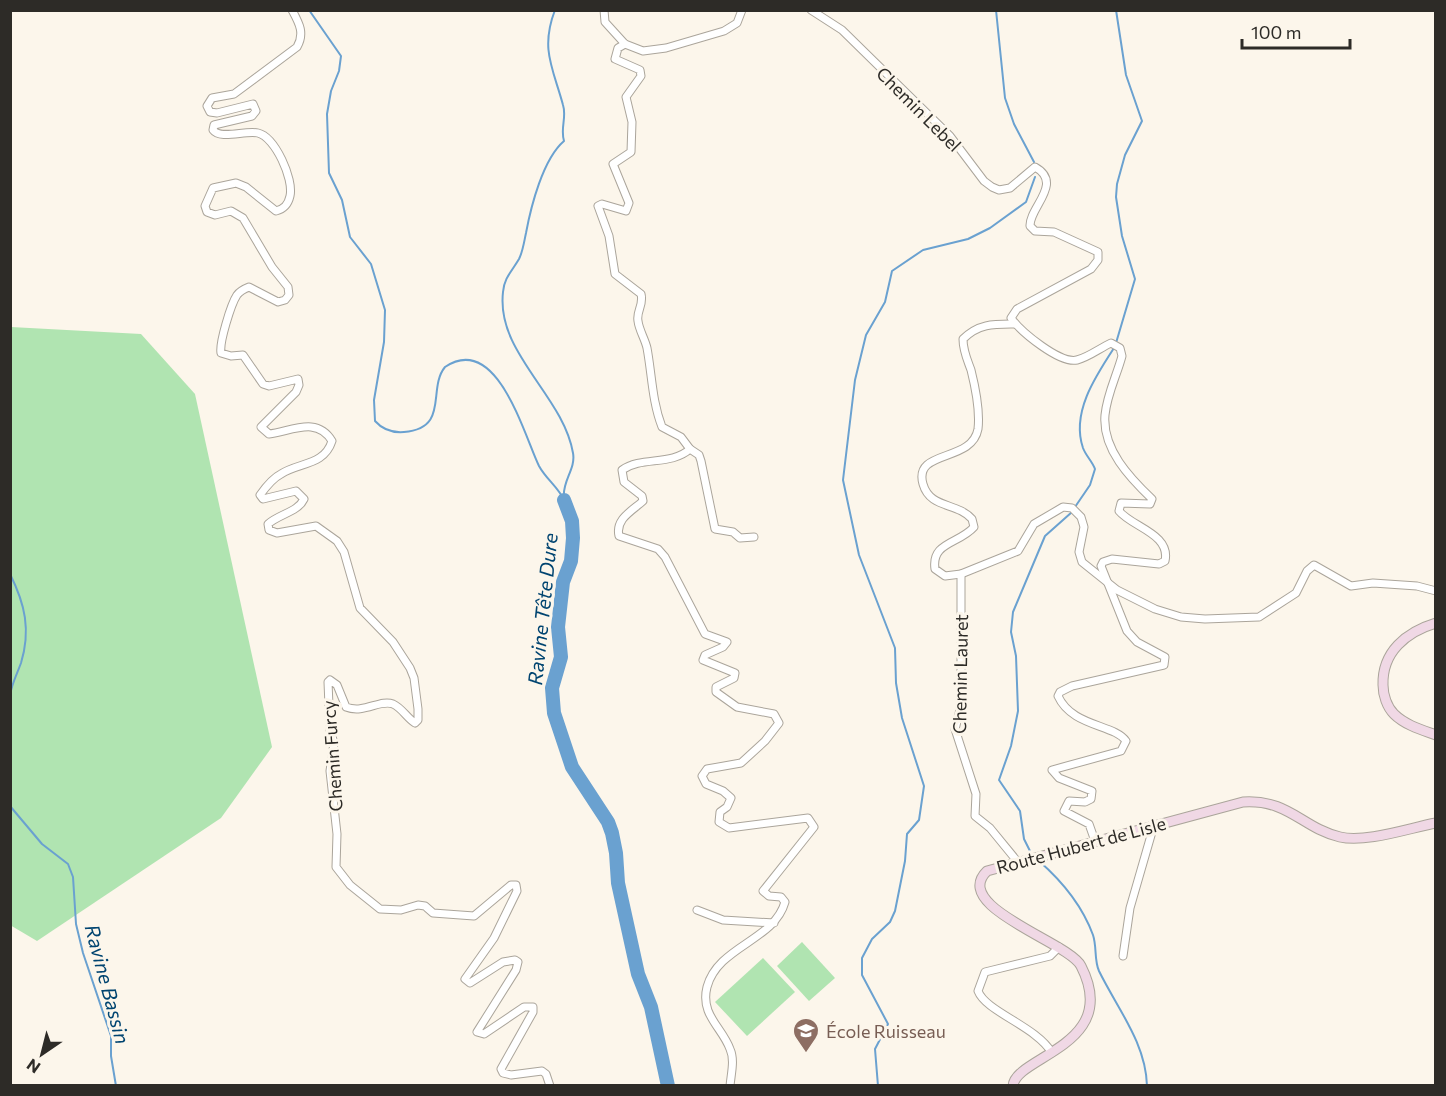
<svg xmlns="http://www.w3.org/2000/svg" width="1446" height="1096" font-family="Commissioner,sans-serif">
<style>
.green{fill:#b0e4b1}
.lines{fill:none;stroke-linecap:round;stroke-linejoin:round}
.stream{stroke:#6aa1d0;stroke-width:2}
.river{stroke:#6aa1d0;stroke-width:14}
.minor-casing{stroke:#aba59b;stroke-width:9}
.secondary-casing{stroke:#aba59b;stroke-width:11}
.minor{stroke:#fff;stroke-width:7}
.secondary{stroke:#f0d8e5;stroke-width:9}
.labels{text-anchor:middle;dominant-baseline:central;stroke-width:6;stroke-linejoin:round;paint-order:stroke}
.street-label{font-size:18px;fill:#2d2b27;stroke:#fcf6eb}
.education-label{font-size:18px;fill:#785e54;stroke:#fcf6eb;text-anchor:start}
.water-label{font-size:20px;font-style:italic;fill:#004470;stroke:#fcf6eb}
</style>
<rect width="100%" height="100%" fill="#fcf6eb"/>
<g class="green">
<polygon points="11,327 141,334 195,394 272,747 221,818 37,941 10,925"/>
<polygon points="802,942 835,978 809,1001 777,966"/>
<polygon points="763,958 795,992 747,1036 715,1002"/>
</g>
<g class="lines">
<g class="stream">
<path d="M 309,10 L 341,56 L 339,71 L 331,91 L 327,114 L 329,173 L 342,200 L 350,237 L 371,264 L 385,310 L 384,342 L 374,400 L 375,421 C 383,430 392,433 404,432 C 450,428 427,389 445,367 C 497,332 524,435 539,466 C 546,479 558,487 564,500"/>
<path d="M 555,10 C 540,49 553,68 563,105 C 567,117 560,128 564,141 C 543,159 531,206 526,233 C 524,242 523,251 519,259 C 512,271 504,278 503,292 C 496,353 563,395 573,453 C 576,469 562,481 564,497"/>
<polyline points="996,10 1005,98 1014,124 1034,162"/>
<polyline points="1116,10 1126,75 1142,121 1125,155 1117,184 1116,197 1122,236 1135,279 1116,343"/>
<path d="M 1075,507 L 1090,485 L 1095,469 C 1092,461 1086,456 1083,448 C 1071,413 1095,377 1114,348"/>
<path d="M 10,574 C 25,604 31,630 21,663 C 17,674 12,683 10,695"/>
<polyline points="10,806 42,844 68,864 73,877 76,924 83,953 111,1036 111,1056 116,1086"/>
<polyline points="1030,851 1024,839 1020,811 999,780 1011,746 1018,711 1016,656 1011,632 1013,612 1045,536 1072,512"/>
<path d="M 1039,861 C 1063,882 1082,905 1093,935 C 1097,947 1094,960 1099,971 C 1117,1008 1146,1043 1147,1086"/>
<polyline points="878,1086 875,1049 888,1024 862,975 862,958 872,939 890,922 895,911 905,861 907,834 919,820 924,786 902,718 896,683 895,648 859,555 843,480 855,380 866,335 885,302 892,271 923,250 968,239 990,228 1026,202 1035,177"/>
</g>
<polyline class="river" points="564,500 572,521 573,538 571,561 563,582 558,627 561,657 552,688 554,713 572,767 608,822 612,833 616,853 618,883 638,974 651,1007 668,1086"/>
<defs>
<g id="minor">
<path d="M 292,10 C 299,23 305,33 297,47 L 234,94 L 212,98 L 207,106 L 210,112 L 217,113 L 253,104 L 256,111 L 252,116 L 214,125 L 213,130 C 220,140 246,130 258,133 C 275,137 294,179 290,196 C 288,205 284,209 276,211 L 246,187 L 236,183 L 213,188 L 205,206 L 207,212 L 215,215 L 231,211 L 243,218 L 272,267 L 288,287 L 289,295 L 285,300 L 278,302 L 249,287 C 244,289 240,291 237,295 C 231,304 219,343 221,353 L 231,356 L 243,355 L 263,384 L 269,386 L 298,379 L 299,385 L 296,392 L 261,427 L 269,434 C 292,431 317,416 332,441 C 324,466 299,462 281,474 C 273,478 265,488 260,495 L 263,499 L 296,491 L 304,499 C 298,512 279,514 268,524 L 269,530 L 277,533 L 316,526 L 337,541 L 344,552 L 360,608 L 393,642 L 410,668 L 414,678 L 418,709 L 418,720 L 415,723 C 407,718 402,708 393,704 C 380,699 364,714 346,707 L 337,685 L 330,680 L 328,682 L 330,730 L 334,743 L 330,771 L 337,834 L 336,867 L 350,885 L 380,909 L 401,910 L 418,905 L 425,906 L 433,913 L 474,916 L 511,885 L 516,885 L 517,891 L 494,938 L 465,979 L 470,983 L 503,962 L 515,960 L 518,962 L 516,970 L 477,1032 L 484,1034 L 524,1007 L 533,1007 L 533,1012 L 501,1069 L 503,1073 L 511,1075 L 542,1071 L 546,1074 L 550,1086"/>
<polyline points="604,10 605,22 625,44 643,51 666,48 724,31 737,23 742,10"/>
<path d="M 811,10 L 842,30 L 950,136 L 984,181 L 992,187 L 999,190 L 1010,188 L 1035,167 C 1064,183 1029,208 1030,226 L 1035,231 L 1054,232 L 1098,252 L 1098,260 L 1091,269 L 1017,309 L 1011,318 C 1021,332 1060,364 1077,360 C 1089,357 1100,348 1111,343 L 1120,348 L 1122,356 C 1117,375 1107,394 1105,415 C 1102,449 1130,478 1152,499 L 1150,504 L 1121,503 L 1119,511 C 1132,527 1171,534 1165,561 L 1159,564 L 1112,559 L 1103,562 L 1101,566 L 1127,631 L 1137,642 L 1165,657 L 1164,665 L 1072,686 L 1060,692 L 1058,696 C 1072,727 1114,724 1126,741 L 1121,751 L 1052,770 L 1059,778 L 1092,791 L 1091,799 L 1085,802 L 1069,801 L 1064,811 L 1089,824 L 1095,841"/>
<path d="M 625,44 L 618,48 L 615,59 L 640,70 L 641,76 L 626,97 L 632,122 L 631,152 L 613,164 L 629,203 L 626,211 L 602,204 L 598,206 L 609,236 L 615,274 L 641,294 C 644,305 636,311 638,321 C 639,330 645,339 647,348 C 652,375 652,401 662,427 L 681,437 L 690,449 C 671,466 642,456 622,470 L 624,482 L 642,496 L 643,501 C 632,511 615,519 619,536 L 658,549 L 665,557 L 705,634 L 727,642 L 723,647 L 705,655 L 703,660 L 735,673 L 734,678 L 716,687 L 716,692 L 737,707 L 774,714 L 779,723 L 765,741 L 741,763 L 707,769 L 702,776 L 706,784 L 723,791 L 731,798 L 727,807 L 720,812 L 719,822 L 729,828 L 808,818 L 814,827 L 763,891 L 769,896 L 781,897 L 785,902 C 774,941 718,946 707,987 C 700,1015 722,1027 730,1049 C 735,1060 731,1074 730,1086"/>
<path d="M 1015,324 C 995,324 979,323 963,339 C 963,351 967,359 971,370 C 975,386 980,412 978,429 C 972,463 913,449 923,484 C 930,509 957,502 972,519 L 974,527 C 959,544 931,542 935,569 L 945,576 L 961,574 L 1018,551 L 1034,524 L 1063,507 L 1072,508 L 1081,517 L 1084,527 L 1079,552 L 1082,562 L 1117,590 L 1155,609 L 1181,617 L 1205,619 L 1259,617 L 1296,593 L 1307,571 L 1314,565 L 1351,586 L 1373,583 L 1417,586 L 1436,591"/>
<polyline points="690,449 699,455 701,461 715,529 733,532 740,538 754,537"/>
<polyline points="961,574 961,706 955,729 976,794 975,816 990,828 1017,861"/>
<polyline points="697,910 723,920 774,923"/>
<polyline points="1123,956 1130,908 1154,825"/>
<path d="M 1052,1053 C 1036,1026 986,1012 978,991 L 985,972 L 1050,956 L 1059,947"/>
</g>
<g id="secondary">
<path d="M 1436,623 C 1406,632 1382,652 1383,685 C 1383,695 1387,707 1394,714 C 1405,725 1422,730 1436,735"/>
<path d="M 1013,1086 C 1015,1056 1122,1046 1081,966 C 1069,942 950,907 987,871 L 1243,802 C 1289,799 1302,828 1340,837 C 1366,843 1409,828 1436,823"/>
</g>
</defs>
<use href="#minor" class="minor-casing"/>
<use href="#secondary" class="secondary-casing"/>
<use href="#minor" class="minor"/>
<use href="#secondary" class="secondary"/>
</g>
<defs>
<symbol id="school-pin" viewBox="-11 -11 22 30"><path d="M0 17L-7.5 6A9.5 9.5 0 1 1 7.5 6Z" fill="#8d6e63" stroke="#fcf6eb"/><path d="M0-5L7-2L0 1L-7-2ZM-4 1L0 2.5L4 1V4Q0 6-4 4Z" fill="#fff"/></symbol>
</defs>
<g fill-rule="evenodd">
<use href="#school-pin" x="791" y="1016" width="30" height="40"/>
</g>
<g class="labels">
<g class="street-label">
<text transform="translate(919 109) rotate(45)">Chemin Lebel</text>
<text transform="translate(960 674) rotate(-89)">Chemin Lauret</text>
<text transform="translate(332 756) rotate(-94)">Chemin Furcy</text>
<text transform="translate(1081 845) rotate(-15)">Route Hubert de Lisle</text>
</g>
<g class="education-label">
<text x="826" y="1031">École Ruisseau</text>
</g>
<g class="water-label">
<text transform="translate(542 609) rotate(-84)">Ravine Tête Dure</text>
<text transform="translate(108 984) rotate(75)">Ravine Bassin</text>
</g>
</g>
<rect width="1446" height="1096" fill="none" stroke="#2d2b27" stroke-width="24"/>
<g transform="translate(42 1054) rotate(215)" stroke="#fcf6eb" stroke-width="4.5" paint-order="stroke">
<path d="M0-4.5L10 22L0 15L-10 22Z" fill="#2d2b27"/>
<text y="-9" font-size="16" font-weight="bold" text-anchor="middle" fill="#2d2b27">N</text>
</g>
<path d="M1242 39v9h108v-9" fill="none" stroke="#2d2b27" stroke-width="3"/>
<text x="1251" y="39" font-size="18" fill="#2d2b27" stroke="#fcf6eb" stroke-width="4.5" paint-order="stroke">100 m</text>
</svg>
